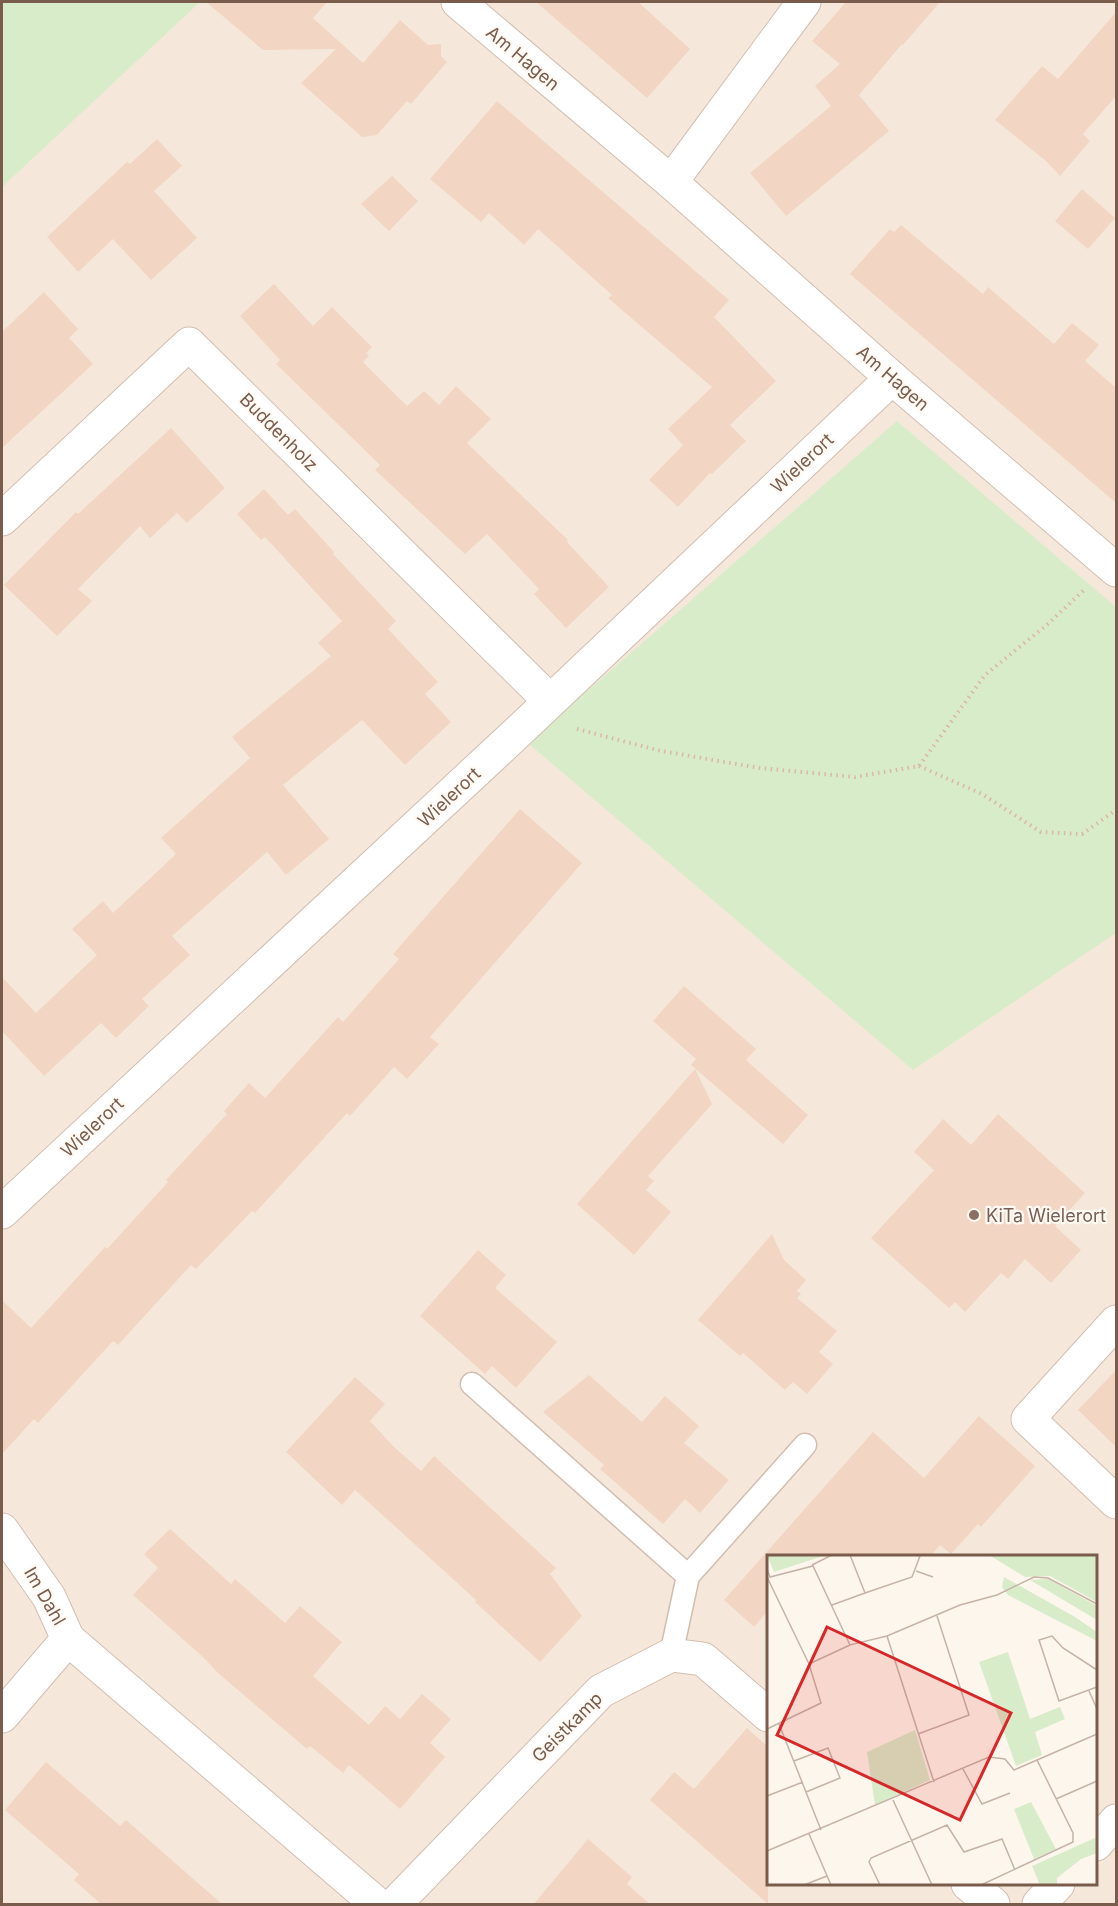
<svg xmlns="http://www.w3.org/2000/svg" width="1118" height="1906" font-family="Inter,sans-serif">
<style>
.residential{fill:#f5e8da;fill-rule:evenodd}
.green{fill:#d8ecc9}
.building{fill:#f3d5c3}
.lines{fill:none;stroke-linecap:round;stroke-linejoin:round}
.service-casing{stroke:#d1beb0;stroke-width:25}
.minor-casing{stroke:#d1beb0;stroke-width:35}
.path{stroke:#d9b8a5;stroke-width:4;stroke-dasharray:1.5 4.5;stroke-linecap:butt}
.service{stroke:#fff;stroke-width:22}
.minor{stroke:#fff;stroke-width:33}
.education-dot{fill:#8d6e63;stroke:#fffaf3;stroke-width:2}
.labels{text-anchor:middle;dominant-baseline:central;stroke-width:4.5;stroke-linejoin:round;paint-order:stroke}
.street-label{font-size:18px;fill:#7a5c4d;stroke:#fffaf3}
.education-label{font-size:18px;fill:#785e54;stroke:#fffaf3;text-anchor:start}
.inset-road{fill:none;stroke:#c5b3a7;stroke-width:1.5}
.view{fill:#d62828;fill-opacity:0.15;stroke:#d62828;stroke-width:3}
.inset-edge{fill:none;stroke:#7a5c4d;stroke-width:3}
</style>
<rect width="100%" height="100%" fill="#fdf6ec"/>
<path class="residential" d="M 2,2 L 1116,2 L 1116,1904 L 2,1904 ZM 768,1556 L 1096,1556 L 1096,1884 L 768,1884 Z"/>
<g class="green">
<polygon points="2,2 200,2 2,187"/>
<polygon points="897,421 1116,607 1116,933 913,1070 530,745 563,712"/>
</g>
<g class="building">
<polygon points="206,2 327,2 313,18 363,63 400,20 428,45 441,44 441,56 447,62 411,104 407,101 377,135 362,137 301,83 336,49 263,50"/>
<polygon points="536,2 638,2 690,49 647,98"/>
<polygon points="846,2 940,2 903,45 902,44 859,95 889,131 786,216 750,173 831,106 815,86 840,64 812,41"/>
<polygon points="1116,12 1116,96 1083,134 1090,141 1060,176 1046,161 995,120 1042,66 1058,79"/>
<polygon points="497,101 729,300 714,317 776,381 730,425 746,441 712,474 710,473 678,507 649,480 683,445 668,429 712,387 608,298 612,295 538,229 524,245 489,213 481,222 430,179"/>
<polygon points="157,139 182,166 154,191 197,238 151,280 113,239 78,272 47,237 127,162 130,164"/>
<polygon points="392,176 418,201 389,231 361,204"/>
<polygon points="1082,189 1115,218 1088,249 1055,221"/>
<polygon points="901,225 983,294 988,287 1054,344 1072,323 1099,345 1085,361 1116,388 1116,503 850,274 890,229 894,232"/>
<polygon points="274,284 313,326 332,307 372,347 366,353 369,356 363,362 407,406 424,391 439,405 456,386 491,419 467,443 568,540 567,542 609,587 566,628 534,594 539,589 487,534 465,554 375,470 380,465 276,364 280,360 240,316"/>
<polygon points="44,292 78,329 69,338 93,364 2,448 2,332"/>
<polygon points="171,428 225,488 187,523 177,513 150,538 140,526 78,589 92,601 57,636 4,585 76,512 78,514"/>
<polygon points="264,489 288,515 295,509 334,552 333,554 396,621 388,629 438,682 425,694 451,722 405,765 362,720 283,785 329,839 286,875 267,852 172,936 190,955 142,999 149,1006 116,1038 101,1023 44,1076 2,1031 2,977 36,1013 97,955 72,929 103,901 113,913 176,854 161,838 250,758 232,737 331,656 318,643 342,621 265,537 261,540 237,514"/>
<polygon points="520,809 582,863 430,1037 439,1044 407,1079 394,1067 350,1116 347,1113 255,1213 252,1211 196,1269 191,1265 118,1345 113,1341 38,1423 34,1419 2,1454 2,1300 31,1328 105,1247 107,1249 168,1182 166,1180 227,1114 224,1111 249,1083 265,1098 338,1017 343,1022 399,959 393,954"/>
<polygon points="684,986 756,1049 746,1060 808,1115 783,1144 691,1065 696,1059 653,1021"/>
<polygon points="695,1069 712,1104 648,1176 654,1181 646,1190 671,1212 634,1255 577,1204"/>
<polygon points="998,1114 1085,1193 1055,1226 1081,1250 1051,1283 1025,1259 1008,1279 1001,1273 965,1312 955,1302 949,1308 871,1238 934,1170 914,1152 943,1119 971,1145"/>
<polygon points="772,1234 784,1260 806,1280 797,1291 801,1294 797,1298 837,1331 819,1352 833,1364 807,1394 793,1382 785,1390 743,1353 740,1356 698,1320"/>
<polygon points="478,1250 506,1275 495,1288 557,1342 516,1388 492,1366 485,1374 420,1316"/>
<polygon points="1116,1370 1116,1447 1078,1410"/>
<polygon points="589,1375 642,1422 665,1396 699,1426 684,1443 729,1480 700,1513 685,1499 663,1524 600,1469 604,1465 543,1412"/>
<polygon points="355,1377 385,1404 370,1421 393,1446 421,1471 434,1456 556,1568 550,1574 582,1616 540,1662 475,1602 476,1600 355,1490 342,1505 286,1452"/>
<polygon points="979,1416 1035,1466 981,1527 978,1524 951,1554 940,1545 930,1557 768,1557 768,1611 754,1627 724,1600 873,1432 924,1478"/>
<polygon points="170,1529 231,1584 235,1579 285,1623 300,1606 342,1642 313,1676 369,1725 385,1706 400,1719 422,1694 451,1719 430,1743 445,1757 400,1809 349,1765 343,1773 310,1746 307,1749 218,1673 204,1658 133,1595 158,1568 144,1554"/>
<polygon points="747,1728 768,1747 768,1904 650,1800 674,1772 694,1789"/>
<polygon points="46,1762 120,1826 126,1820 223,1905 102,1905 74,1880 79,1874 5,1810"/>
<polygon points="588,1839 632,1877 627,1884 651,1905 533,1905"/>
</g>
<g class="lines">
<defs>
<g id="service">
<polyline points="472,1384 688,1576"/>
<polyline points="671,1655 688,1576 805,1445"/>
</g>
<g id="minor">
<polyline points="458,2 671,182 892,378 1116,570"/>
<polyline points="671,182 804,2"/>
<polyline points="2,519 189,344 550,701"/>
<polyline points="2,1212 521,729 892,378"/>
<polyline points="1116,1322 1028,1419 1116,1502"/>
<polyline points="2,1530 49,1597 68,1639 2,1716"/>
<polyline points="68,1639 377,1904"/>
<polyline points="1096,1844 1116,1821"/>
<polyline points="968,1884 993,1904"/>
<polyline points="395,1904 601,1691 671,1655 703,1659 768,1715"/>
<polyline points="1039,1904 1058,1884"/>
</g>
</defs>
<use href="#service" class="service-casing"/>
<use href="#minor" class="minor-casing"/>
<g class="path">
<polyline points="577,729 661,751 760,768 855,777 919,766 985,675 1049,623 1084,590"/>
<polyline points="919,766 982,794 1041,832 1082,834 1116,810"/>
</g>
<use href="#service" class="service"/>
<use href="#minor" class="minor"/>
</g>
<circle class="education-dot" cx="974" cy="1215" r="6"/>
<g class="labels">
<g class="street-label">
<text transform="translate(523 58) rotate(40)">Am Hagen</text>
<text transform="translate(893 378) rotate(41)">Am Hagen</text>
<text transform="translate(279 432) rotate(45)">Buddenholz</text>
<text transform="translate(802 463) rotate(-43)">Wielerort</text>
<text transform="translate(449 797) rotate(-43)">Wielerort</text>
<text transform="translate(92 1127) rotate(-43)">Wielerort</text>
<text transform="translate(45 1596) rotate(60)">Im Dahl</text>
<text transform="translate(567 1727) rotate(-45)">Geistkamp</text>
</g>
<g class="education-label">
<text x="986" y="1215">KiTa Wielerort</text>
</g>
</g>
<g transform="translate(767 1555)">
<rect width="330" height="330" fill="#fdf6ec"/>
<path d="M 0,0 L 59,0 L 7,17 ZM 222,0 L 330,0 L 330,47 L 283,21 L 258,22 ZM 237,22 L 308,62 L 330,77 L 330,86 L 241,40 L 235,32 ZM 281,24 L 330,51 L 330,65 L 263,25 ZM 241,97 L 263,164 L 293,152 L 298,164 L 268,177 L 275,200 L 249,211 L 212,107 ZM 148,175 L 163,225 L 108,250 L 100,197 ZM 264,247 L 289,294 L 267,304 L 247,254 ZM 330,282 L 330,298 L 314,304 L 290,323 L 290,330 L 273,330 L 265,311 Z" fill="#d8ecc9"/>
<path class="inset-road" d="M 45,10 L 65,0M 0,14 L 3,22 L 46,11 L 83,90 L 120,81 L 193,50 L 230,40 L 267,22 L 281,23 L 330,49M 149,16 L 166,22M 98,38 L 145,22 L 153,1 L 149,0M 65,50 L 98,38 L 83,0M 120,81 L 167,227M 42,109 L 83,90M 330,115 L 296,93 L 285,81 L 272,85 L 292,146 L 330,132M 322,136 L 330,154M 12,169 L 54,275M 0,174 L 54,148 L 42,109 L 0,22M 151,179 L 202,160 L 170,61M 27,206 L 61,193 L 73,223 L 39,237M 196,214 L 215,249 L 243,238M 0,241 L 36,227M 289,244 L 330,226M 126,245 L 165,330M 42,279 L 64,330M 0,296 L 222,202 L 238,204 L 247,215 L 330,179M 37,330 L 60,321M 113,330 L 102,307 L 104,303 L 180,270 L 197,297 L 235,284 L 248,315M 214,330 L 306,287 L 306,278 L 270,205"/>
<path class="view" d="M 60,72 L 244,158 L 193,265 L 10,180 Z"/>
<rect width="330" height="330" class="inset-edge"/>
</g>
<rect width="1118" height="1906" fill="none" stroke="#7a5c4d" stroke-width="6"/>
</svg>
